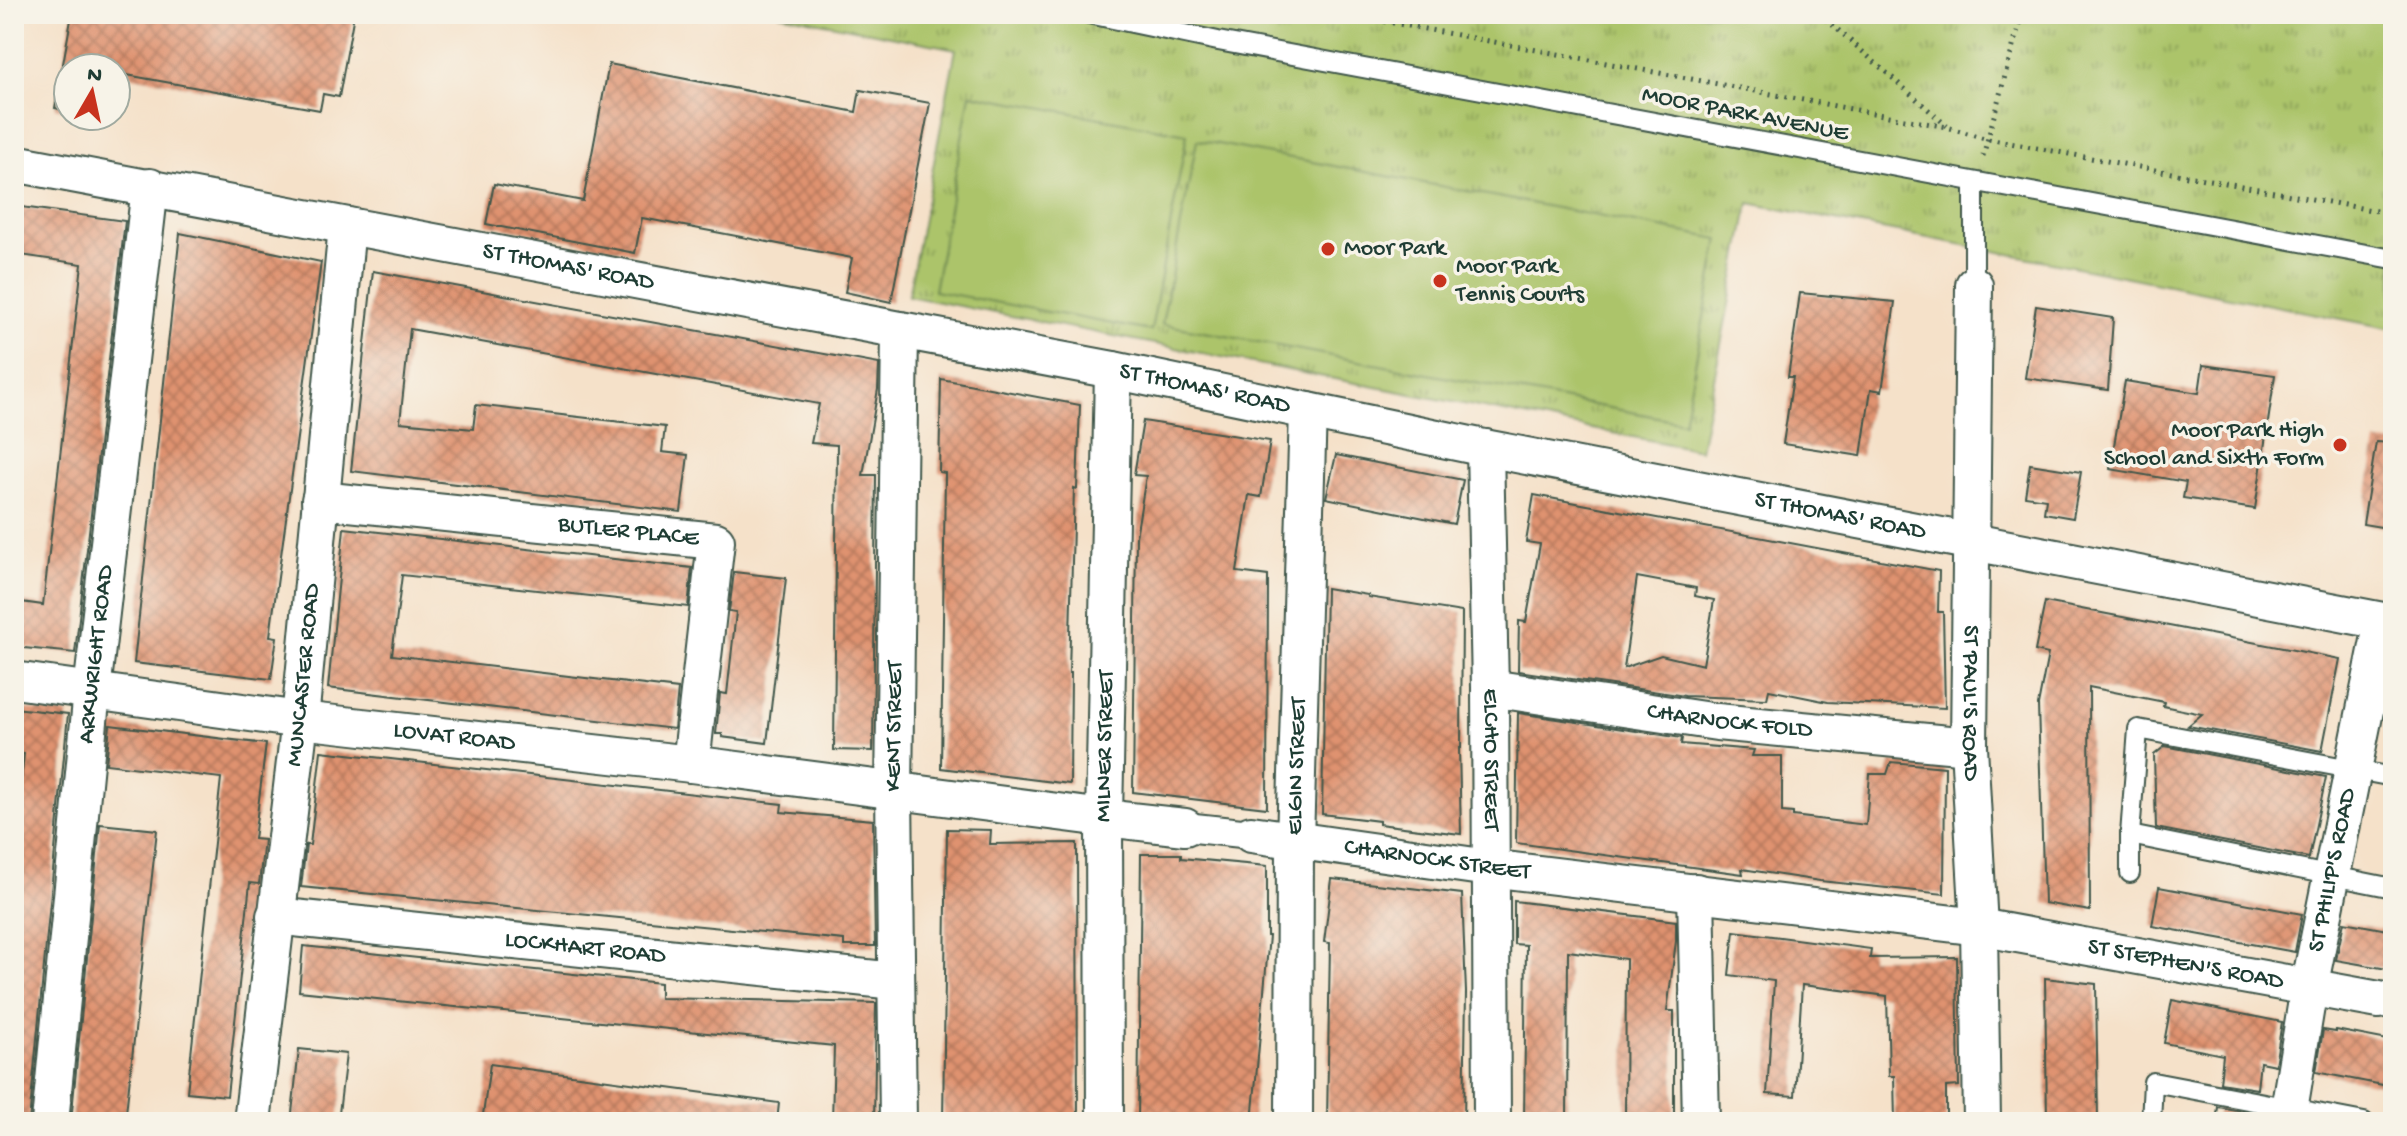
<svg xmlns="http://www.w3.org/2000/svg" width="2407" height="1136" font-family="'Gochi Hand',sans-serif">
<style>
.park{fill:url(#park-tufts);stroke:#66804f;stroke-width:2}
.garden{fill:#acc46a;stroke:#66804f;stroke-width:2}
.building{fill:url(#building-cross-hatch);fill-rule:evenodd}
.lines{fill:none;stroke-linecap:round;stroke-linejoin:round}
.service-casing{stroke:#3f564a;stroke-width:22}
.pedestrian-casing{stroke:#3f564a;stroke-width:32}
.minor-casing{stroke:#3f564a;stroke-width:40}
.path{stroke:#3f564a;stroke-width:5;stroke-dasharray:2 6;stroke-linecap:butt}
.service{stroke:#fff;stroke-width:18}
.pedestrian{stroke:#fff;stroke-width:28}
.minor{stroke:#fff;stroke-width:36}
.poi-dot{fill:#c8321e;stroke:#f7f3e8;stroke-width:3}
.labels{text-anchor:middle;dominant-baseline:central;stroke-width:7;stroke-linejoin:round;paint-order:stroke}
.street-label{font-size:24px;fill:#1f3d34;stroke:#f7f3e8}
.poi-label{font-size:24px;fill:#1f3d34;stroke:#f7f3e8;text-anchor:start}
</style>
<defs>
<pattern id="park-tufts" width="24" height="20" patternUnits="userSpaceOnUse" patternTransform="scale(2)"><rect width="24" height="20" fill="#acc46a"/><path d="M3 7l-1-3M5 7V3M7 7l1-3M15 17l-1-3M17 17v-4M19 17l1-3" fill="none" stroke="#8ba058"/></pattern>
<pattern id="building-cross-hatch" width="8" height="8" patternUnits="userSpaceOnUse" patternTransform="scale(2)"><rect width="8" height="8" fill="#df926f"/><path d="M0 0l8 8M0 8l8-8" fill="none" stroke="#b4785c"/></pattern>
</defs>
<rect width="100%" height="100%" fill="#f7f3e8"/>
<filter id="ink" filterUnits="userSpaceOnUse"><feTurbulence type="fractalNoise" baseFrequency=".0125" numOctaves="2"/><feDisplacementMap in="SourceGraphic" scale="16" xChannelSelector="R" yChannelSelector="G"/><feConvolveMatrix kernelMatrix="1 2 1 2 8 2 1 2 1" color-interpolation-filters="sRGB"/></filter>
<filter id="wash" filterUnits="userSpaceOnUse"><feTurbulence type="fractalNoise" baseFrequency=".006" numOctaves="4" result="noise"/><feDisplacementMap in="SourceGraphic" scale="32" xChannelSelector="R" yChannelSelector="G"/><feGaussianBlur stdDeviation="1.8" result="paint"/><feColorMatrix in="noise" values="0 0 0 0 0 0 0 0 0 0 0 0 0 0 0 0 0 1.4 0 .05"/><feComposite in="paint" operator="in"/></filter>
<g filter="url(#wash)">
<rect width="100%" height="100%" fill="#f5e1c9"/>
<polygon class="park" points="779,14 2393,14 2393,329 1749,203 1700,450 908,296 956,49"/>
<g class="garden">
<polygon points="970,94 1187,134 1151,331 934,291"/>
<polygon points="1197,140 1719,239 1684,422 1162,324"/>
</g>
<g id="blocks">
<g class="building">
<polygon points="72,14 354,14 339,97 323,94 320,110 121,74 116,102 116,68 68,68 68,111 55,108"/>
<polygon points="609,64 856,112 860,90 930,103 891,302 845,292 852,258 642,218 635,253 486,224 494,184 583,201"/>
<polygon points="14,206 125,221 75,653 14,647 14,601 43,605 82,264 14,254"/>
<polygon points="180,233 321,262 270,636 277,637 271,679 134,663"/>
<polygon points="373,271 879,364 878,389 863,475 876,475 873,751 834,750 837,445 811,443 819,404 410,329 400,422 473,429 476,405 665,427 662,452 688,455 681,512 351,471"/>
<polygon points="1800,293 1895,302 1882,391 1871,389 1861,456 1783,444 1793,377 1788,377"/>
<polygon points="2036,306 2113,318 2108,390 2025,378"/>
<polygon points="2203,365 2275,375 2255,509 2183,498 2186,482 2110,469 2125,381 2199,393"/>
<polygon points="941,379 1080,405 1077,489 1074,488 1069,673 1071,673 1070,784 941,768 945,473 939,472"/>
<polygon points="1143,421 1270,441 1261,497 1249,495 1237,572 1268,576 1267,808 1133,792 1136,537 1146,476 1134,475"/>
<polygon points="2376,442 2393,443 2393,529 2363,524"/>
<polygon points="1336,455 1463,480 1454,524 1326,498"/>
<polygon points="2030,464 2081,472 2073,518 2044,513 2046,499 2025,496"/>
<path d="M 1534,495 L 1939,571 L 1938,612 L 1943,612 L 1945,708 L 1828,702 L 1769,690 L 1767,699 L 1685,696 L 1518,671 L 1519,621 L 1526,622 L 1540,544 L 1526,542 ZM 1637,577 L 1696,588 L 1695,596 L 1714,600 L 1703,665 L 1661,655 L 1624,668 Z"/>
<polygon points="344,528 692,568 688,607 402,575 392,655 678,689 674,729 328,688"/>
<polygon points="734,572 786,578 767,743 722,737 722,734 716,734 720,693 727,694 736,612 729,611"/>
<polygon points="1326,588 1368,595 1368,597 1462,612 1461,748 1459,748 1461,834 1379,824 1379,821 1322,814"/>
<polygon points="2045,602 2340,659 2322,751 2188,726 2202,714 2163,706 2164,702 2089,687 2090,911 2044,903 2038,705 2048,654 2035,651"/>
<polygon points="14,708 68,714 29,1122 14,1122 14,848 24,754 14,753"/>
<polygon points="1518,713 1682,738 1681,744 1754,750 1752,756 1782,756 1782,812 1793,813 1793,816 1866,825 1870,774 1887,774 1891,762 1945,767 1944,894 1820,881 1742,869 1743,874 1516,843"/>
<polygon points="110,725 266,744 254,839 264,840 259,884 250,883 227,1096 187,1092 221,778 106,764"/>
<polygon points="2165,746 2326,777 2309,858 2156,828 2154,755"/>
<polygon points="321,751 782,804 781,812 873,820 875,946 844,946 844,940 301,887 306,845 310,845"/>
<polygon points="100,824 157,830 125,1122 71,1122"/>
<polygon points="947,829 991,830 990,844 1077,843 1078,1122 943,1122"/>
<polygon points="1141,854 1181,854 1181,858 1267,866 1267,936 1269,936 1252,1122 1138,1122"/>
<polygon points="1332,879 1462,894 1466,992 1464,1122 1327,1122 1330,943 1324,942"/>
<polygon points="2159,887 2302,914 2295,952 2152,926"/>
<polygon points="1514,901 1676,921 1676,941 1667,1011 1674,1011 1674,1122 1625,1122 1626,959 1568,951 1567,1122 1524,1122 1526,945 1514,944"/>
<polygon points="2344,922 2393,931 2393,970 2336,960"/>
<polygon points="1734,931 1871,949 1870,958 1957,957 1959,1086 1946,1087 1946,1122 1895,1122 1894,1076 1889,1076 1887,996 1802,985 1795,1096 1767,1094 1774,981 1729,975"/>
<polygon points="303,946 660,983 660,998 876,1003 874,1122 832,1122 834,1046 299,991"/>
<polygon points="2045,978 2096,984 2098,1122 2047,1122"/>
<polygon points="2172,1000 2282,1022 2275,1065 2260,1062 2257,1089 2220,1083 2223,1055 2164,1043"/>
<polygon points="2323,1030 2336,1032 2336,1030 2393,1041 2393,1087 2316,1072"/>
<polygon points="299,1049 346,1054 338,1122 291,1122"/>
<polygon points="490,1064 779,1103 777,1122 482,1122"/>
<polygon points="2218,1107 2254,1113 2254,1122 2216,1122"/>
</g>
</g>
</g>
<g filter="url(#ink)">
<use href="#blocks" fill-opacity="0" stroke="#3f564a" stroke-width="2"/>
<g class="lines">
<defs>
<g id="service">
<polyline points="1089,14 1218,41 2393,259"/>
<polyline points="1974,285 1974,182"/>
<polyline points="2130,835 2393,888"/>
<polyline points="2130,873 2130,835 2138,729 2393,777"/>
<polyline points="2151,1122 2153,1082 2364,1122"/>
</g>
<polyline id="pedestrian" points="1185,827 1251,834"/>
<g id="minor">
<path id="s1" d="M 14,163 L 1113,370 L 1485,448 L 2393,623"/>
<path id="s2" d="M 1974,285 L 1969,746 L 1979,927 L 1982,1122"/>
<path id="s3" d="M 1485,448 L 1490,688 L 1492,1122"/>
<path id="s4" d="M 320,500 L 716,541 L 691,764"/>
<path id="s5" d="M 14,680 L 300,720 L 691,764 L 1104,818 L 1185,827"/>
<path id="s6" d="M 1490,688 L 1717,722 L 1969,746"/>
<path id="s7" d="M 1251,834 L 1489,868 L 1979,927 L 2379,1000"/>
<polyline points="1696,892 1701,1122"/>
<path id="s8" d="M 275,916 L 895,981"/>
<path id="s9" d="M 50,1122 L 92,691 L 150,187"/>
<path id="s10" d="M 252,1122 L 300,720 L 347,226"/>
<path id="s11" d="M 898,1122 L 894,791 L 900,330"/>
<path id="s12" d="M 1105,1122 L 1104,818 L 1113,370"/>
<path id="s13" d="M 1294,1122 L 1295,840 L 1308,411"/>
<path id="s14" d="M 2287,1122 L 2309,988 L 2383,621"/>
</g>
</defs>
<use href="#service" class="service-casing"/>
<use href="#pedestrian" class="pedestrian-casing"/>
<use href="#minor" class="minor-casing"/>
<g class="path">
<polyline points="1345,14 1947,127 1988,139 2393,214"/>
<polyline points="1820,14 1947,126"/>
<polyline points="1983,156 2022,14"/>
</g>
<use href="#service" class="service"/>
<use href="#pedestrian" class="pedestrian"/>
<use href="#minor" class="minor"/>
</g>
</g>
<g class="poi-dot">
<circle cx="1328" cy="249" r="8"/>
<circle cx="1440" cy="281" r="8"/>
<circle cx="2340" cy="445" r="8"/>
</g>
<g class="labels">
<g class="street-label">
<text transform="translate(1745 115) rotate(11)">MOOR PARK AVENUE</text>
<text stroke="none"><textPath href="#s1" startOffset="564">ST THOMAS' ROAD</textPath></text>
<text stroke="none"><textPath href="#s1" startOffset="1212">ST THOMAS' ROAD</textPath></text>
<text stroke="none"><textPath href="#s1" startOffset="1860">ST THOMAS' ROAD</textPath></text>
<text stroke="none"><textPath href="#s4" startOffset="310">BUTLER PLACE</textPath></text>
<text stroke="none"><textPath href="#s9" startOffset="470">ARKWRIGHT ROAD</textPath></text>
<text stroke="none"><textPath href="#s10" startOffset="450">MUNCASTER ROAD</textPath></text>
<text stroke="none"><textPath href="#s2" startOffset="418">ST PAUL'S ROAD</textPath></text>
<text stroke="none"><textPath href="#s6" startOffset="242">CHARNOCK FOLD</textPath></text>
<text stroke="none"><textPath href="#s11" startOffset="396">KENT STREET</textPath></text>
<text stroke="none"><textPath href="#s5" startOffset="444">LOVAT ROAD</textPath></text>
<text stroke="none"><textPath href="#s12" startOffset="376">MILNER STREET</textPath></text>
<text stroke="none"><textPath href="#s3" startOffset="312">ELCHO STREET</textPath></text>
<text stroke="none"><textPath href="#s13" startOffset="356">ELGIN STREET</textPath></text>
<text stroke="none"><textPath href="#s7" startOffset="188">CHARNOCK STREET</textPath></text>
<text stroke="none"><textPath href="#s14" startOffset="256">ST PHILIP'S ROAD</textPath></text>
<text stroke="none"><textPath href="#s8" startOffset="312">LOCKHART ROAD</textPath></text>
<text stroke="none"><textPath href="#s7" startOffset="944">ST STEPHEN'S ROAD</textPath></text>
</g>
<g class="poi-label">
<text x="1344" y="249">Moor Park</text>
<text x="1456" y="267">Moor Park<tspan x="1456" dy="28">Tennis Courts</tspan></text>
<text x="2324" y="431" text-anchor="end">Moor Park High<tspan x="2324" dy="28">School and Sixth Form</tspan></text>
</g>
</g>
<rect width="2407" height="1136" fill="none" stroke="#f7f3e8" stroke-width="48"/>
<g transform="translate(92 92) rotate(9)"><circle r="38" fill="#f7f3e8" stroke="#a1aaa0" stroke-width="2"/>
<path d="M0-6L14 30L0 20L-14 30Z" fill="#c8321e"/>
<text y="-12" font-size="22" font-weight="bold" text-anchor="middle" fill="#1f3d34">N</text>
</g>
</svg>
